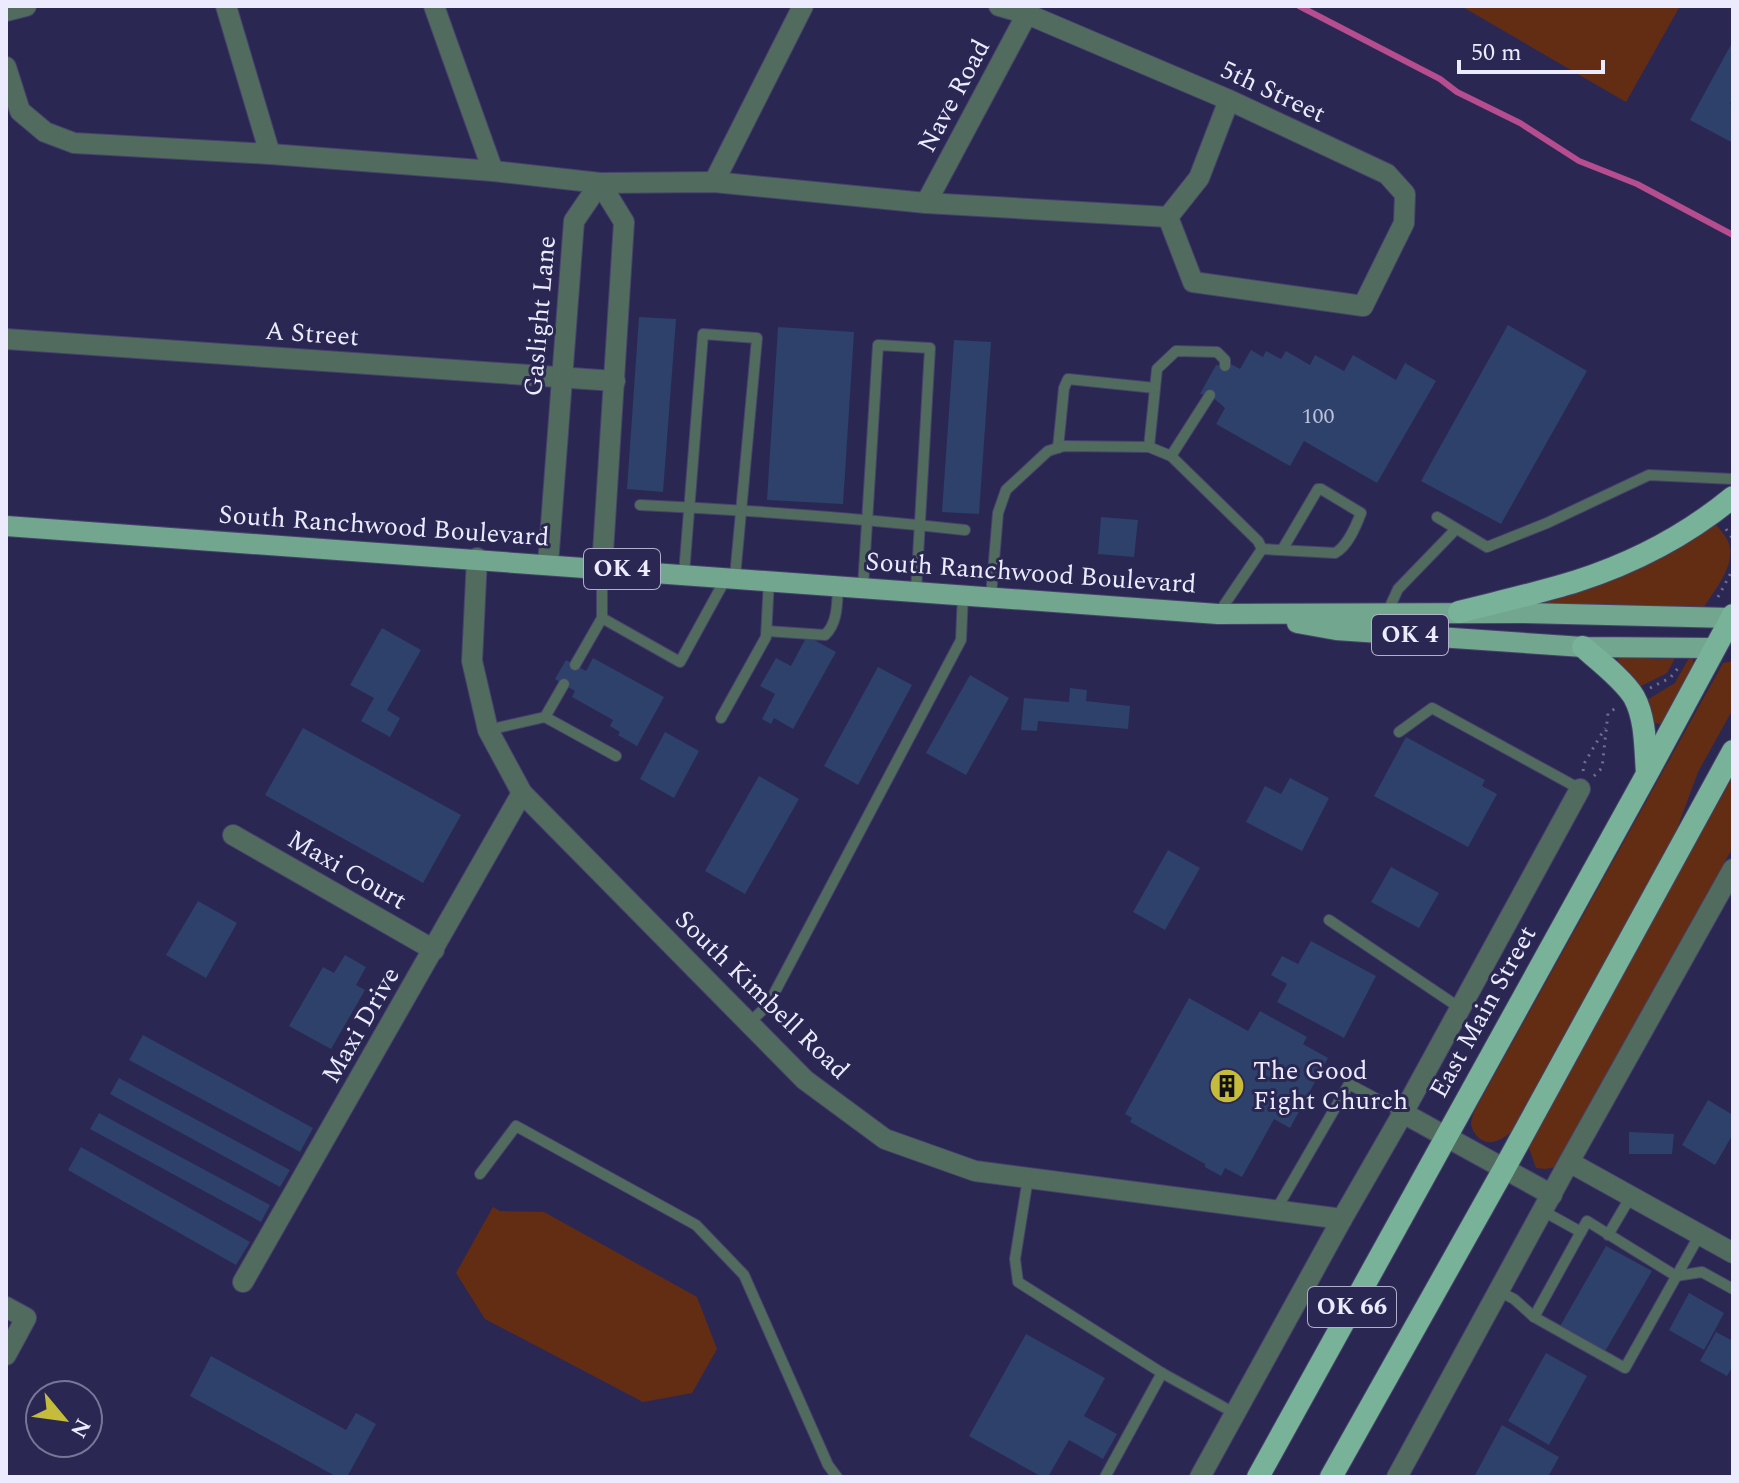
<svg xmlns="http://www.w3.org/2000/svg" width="1739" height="1483" font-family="Spectral,serif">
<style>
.green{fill:#632d14}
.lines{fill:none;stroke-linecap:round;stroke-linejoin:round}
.stream{stroke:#b54d8e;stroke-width:6}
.building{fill:#2d416b}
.service-casing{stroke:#46426b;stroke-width:12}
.minor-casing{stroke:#46426b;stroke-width:22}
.primary-casing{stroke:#46426b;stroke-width:22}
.trunk-casing{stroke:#46426b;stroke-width:24}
.path{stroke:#716f91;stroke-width:3;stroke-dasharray:2 6;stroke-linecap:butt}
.service{stroke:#526b5f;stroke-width:10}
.minor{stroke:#526b5f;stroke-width:20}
.primary{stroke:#72a68e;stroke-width:20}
.trunk{stroke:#78b298;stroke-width:22}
.labels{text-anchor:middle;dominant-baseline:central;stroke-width:6;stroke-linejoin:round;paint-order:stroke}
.number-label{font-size:22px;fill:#bcc0d8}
.shield{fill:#2b2753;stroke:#b1b0ca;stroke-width:2}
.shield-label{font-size:24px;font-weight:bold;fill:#ebebfd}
.street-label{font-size:26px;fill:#ebebfd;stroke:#2b2753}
.poi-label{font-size:26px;fill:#ebebfd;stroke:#2b2753;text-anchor:start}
</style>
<rect width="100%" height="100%" fill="#2b2753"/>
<g class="green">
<polygon points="1461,6 1680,6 1626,102"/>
<path d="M 1715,524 C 1720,529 1725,535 1728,541 C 1738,564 1714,590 1703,609 L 1525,605 L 1683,543 Z"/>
<polygon points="1620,656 1657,659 1675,658 1667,673 1639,687 1630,673 1617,661"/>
<polygon points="1690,656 1693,656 1693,665 1661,724 1653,723 1647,700 1675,683"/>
<path d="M 1733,661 L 1733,709 L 1698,772 L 1674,837 L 1511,1132 C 1501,1141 1487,1148 1476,1135 C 1474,1132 1471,1127 1471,1123 C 1471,1121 1474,1112 1475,1110 L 1723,663 Z"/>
<polygon points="1733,776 1733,847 1556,1167 1545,1169 1536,1168 1528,1145"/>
<polygon points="493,1207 500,1211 544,1212 697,1297 717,1349 692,1393 643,1402 485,1319 456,1273"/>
</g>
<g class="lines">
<polyline class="stream" points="1299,6 1440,79 1457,92 1520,123 1579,161 1637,184 1733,235"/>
</g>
<g class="building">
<polygon points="1733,41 1733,98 1730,104 1733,106 1733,143 1690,120"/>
<polygon points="639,317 676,319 663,492 627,489"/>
<polygon points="1508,325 1587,371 1501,524 1421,481"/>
<polygon points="778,327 854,332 843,504 767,500"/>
<polygon points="954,340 991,342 979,514 942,512"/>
<polygon points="1251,350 1263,357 1266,351 1281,359 1286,351 1310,365 1315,355 1344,371 1353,355 1396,380 1405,363 1436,381 1377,483 1304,441 1290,466 1216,424 1225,408 1210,395 1200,394 1216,365 1225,366 1227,371 1231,364 1240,369"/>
<polygon points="1101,517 1138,520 1134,557 1098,554"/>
<polygon points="382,628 421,650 387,710 400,718 390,737 361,721 374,698 350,685"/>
<polygon points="807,636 836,652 793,729 774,718 771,724 762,719 775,694 760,686 776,658 791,666"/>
<polygon points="593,658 664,697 637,746 618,735 620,732 610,726 613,720 572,697 575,691 555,679 566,660 586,671"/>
<polygon points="878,667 912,685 858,785 824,766"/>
<polygon points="970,675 1009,698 966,775 926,753"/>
<polygon points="1070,688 1087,690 1086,701 1130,706 1128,729 1038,721 1037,731 1021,730 1024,698 1069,702"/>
<polygon points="303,728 461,815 423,883 265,795"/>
<polygon points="665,732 699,751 674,798 640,779"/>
<polygon points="1406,737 1485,780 1482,786 1497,794 1468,847 1374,796"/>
<polygon points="759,776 799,799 745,894 705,871"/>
<polygon points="1290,778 1329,798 1302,851 1246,822 1265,786 1281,794"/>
<polygon points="1168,850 1200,868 1165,930 1133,912"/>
<polygon points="1391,867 1439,893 1419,928 1371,902"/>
<polygon points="198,901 237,923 206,978 166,955"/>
<polygon points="1311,941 1376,976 1344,1038 1277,1002 1287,984 1271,975 1282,956 1298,964"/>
<polygon points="345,955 366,967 356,985 365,990 331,1049 289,1026 323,967 334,973"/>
<polygon points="1189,998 1248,1031 1260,1011 1307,1037 1303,1044 1328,1058 1290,1128 1274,1119 1242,1177 1225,1168 1221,1176 1205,1167 1205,1164 1130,1122 1132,1118 1125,1114"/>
<polygon points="143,1035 313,1128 300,1152 129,1060"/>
<polygon points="119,1078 290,1170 280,1187 110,1094"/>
<polygon points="1708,1100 1733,1115 1733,1134 1715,1165 1682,1145"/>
<polygon points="99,1113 270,1205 261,1222 90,1129"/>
<polygon points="1629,1132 1674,1134 1672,1154 1629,1154"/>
<polygon points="81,1147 250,1242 236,1265 68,1170"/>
<polygon points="1606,1246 1652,1271 1604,1353 1559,1328"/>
<polygon points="1689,1293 1724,1313 1704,1350 1669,1330"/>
<polygon points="1716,1332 1733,1341 1733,1366 1727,1376 1700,1361"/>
<polygon points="1026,1334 1105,1378 1084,1416 1117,1434 1103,1459 1069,1440 1048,1477 1042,1477 969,1436"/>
<polygon points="1546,1353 1587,1376 1549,1445 1508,1421"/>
<polygon points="211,1356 346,1430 356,1413 376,1424 347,1477 337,1477 190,1396"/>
<polygon points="1502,1425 1559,1457 1548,1477 1474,1477"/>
</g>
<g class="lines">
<defs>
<g id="service">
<polyline points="1149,447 1157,369 1176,351 1217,352 1225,360 1225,366"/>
<polyline points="1058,448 1064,388 1068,379 1155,388"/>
<polyline points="1171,456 1210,395"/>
<path d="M 640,505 C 749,510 856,518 965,530"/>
<polyline points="1437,517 1487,547 1547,523 1649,475 1733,479"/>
<path d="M 1262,549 L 1335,553 C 1348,546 1356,526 1361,513 L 1321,489 L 1318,489 L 1282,550"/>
<polyline points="602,568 602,618 680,662 726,578"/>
<polyline points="684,574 703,334 757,338 735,577"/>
<polyline points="863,587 878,345 930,348 916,591"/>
<polyline points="991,596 998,513 1006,490 1048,451 1064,446 1149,447 1171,456 1258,541 1262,549 1218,614"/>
<polyline points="1387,613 1398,589 1456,529"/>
<path d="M 767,631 L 825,635 C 838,623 837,603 838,586"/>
<polyline points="575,665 602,618"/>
<polyline points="545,717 564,684"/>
<polyline points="721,718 766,637 769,580"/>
<polyline points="488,730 545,717 616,756"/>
<polyline points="1399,732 1432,708 1580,789"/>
<polyline points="1329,920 1460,1008"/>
<polyline points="749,1023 768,1005 961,640 963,594"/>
<polyline points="480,1174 516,1126 696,1225 744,1275 828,1465 837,1477"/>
<polyline points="1028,1178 1015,1259 1018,1282 1162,1373 1236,1414"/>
<polyline points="1276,1210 1349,1084 1403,1113"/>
<polyline points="1543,1211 1581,1232"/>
<polyline points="1608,1235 1631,1196"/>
<polyline points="1498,1291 1514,1299 1534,1317 1625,1368 1700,1234"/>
<polyline points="1534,1317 1587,1221 1676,1276 1702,1272 1733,1289"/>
<polyline points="1105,1477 1162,1373"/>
</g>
<g id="minor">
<polyline points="226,6 270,154"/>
<polyline points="434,6 493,171"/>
<polyline points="999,6 1027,14 1229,100 1387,174 1405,194 1404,223 1363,306 1193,282 1168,217 1199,178 1229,100"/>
<polyline points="6,11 26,6"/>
<polyline points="6,67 20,111 45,132 74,143 270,154 493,171 600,183 714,182 926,203 1168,217"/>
<polyline points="714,182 803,6"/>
<polyline points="926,203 1027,14"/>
<polyline points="6,339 615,381"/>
<polyline points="477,558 472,661 488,730 522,793 805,1080 885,1139 975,1171 1342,1219"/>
<polyline points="548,564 574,221 600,183 624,222 602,568"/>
<polyline points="233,835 434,950"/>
<polyline points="1403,1113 1552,1195"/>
<polyline points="1569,1162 1733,1253"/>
<polyline points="243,1282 522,793"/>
<polyline points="6,1307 26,1318 6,1355"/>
<polyline points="1200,1477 1342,1219 1403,1113 1580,789"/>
<polyline points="1397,1477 1569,1162 1733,869"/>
</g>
<g id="primary">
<polyline points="6,526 1218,614 1524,613 1731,618"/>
<polyline points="1297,623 1336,630 1583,647 1714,648"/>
</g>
<g id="trunk">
<path d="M 1459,612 C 1498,602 1539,593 1577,581 C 1633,563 1688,534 1733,497"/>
<path d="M 1583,647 C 1598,660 1624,680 1634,697 C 1646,719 1645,748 1647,773"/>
<polyline points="1258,1477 1647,774 1733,615"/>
<polyline points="1331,1477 1504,1169 1733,751"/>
</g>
</defs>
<use href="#service" class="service-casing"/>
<use href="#minor" class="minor-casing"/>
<use href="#primary" class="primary-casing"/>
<use href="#trunk" class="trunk-casing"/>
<g class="path">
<polyline points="1726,529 1733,539"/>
<polyline points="1718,597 1733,569"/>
<polyline points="1650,688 1670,678 1679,667"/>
<polyline points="1583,771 1585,762 1605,728"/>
<polyline points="1594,776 1602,768 1608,713 1616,708"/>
</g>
<use href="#service" class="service"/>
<use href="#minor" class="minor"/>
<use href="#primary" class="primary"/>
<use href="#trunk" class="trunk"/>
</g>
<defs>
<symbol id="building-disc" viewBox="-11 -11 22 22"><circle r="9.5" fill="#c6bc3c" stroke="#2b2753"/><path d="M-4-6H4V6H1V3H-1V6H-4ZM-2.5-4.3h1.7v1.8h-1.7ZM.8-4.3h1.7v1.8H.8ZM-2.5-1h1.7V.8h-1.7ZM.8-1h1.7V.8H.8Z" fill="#111"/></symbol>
</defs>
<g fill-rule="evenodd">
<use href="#building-disc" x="1207" y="1066" width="40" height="40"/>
</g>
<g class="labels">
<g class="number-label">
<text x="1318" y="416">100</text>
</g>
<g class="shield">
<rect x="584" y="549" width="76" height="40" rx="6"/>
<rect x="1372" y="615" width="76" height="40" rx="6"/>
<rect x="1308" y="1287" width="88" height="40" rx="6"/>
</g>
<g class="shield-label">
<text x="622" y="569">OK 4</text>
<text x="1410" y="635">OK 4</text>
<text x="1352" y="1307">OK 66</text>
</g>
<g class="street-label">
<text transform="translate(1273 92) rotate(25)">5th Street</text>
<text transform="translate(954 96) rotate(-62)">Nave Road</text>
<text transform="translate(540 316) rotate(-85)">Gaslight Lane</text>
<text transform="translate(312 334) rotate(4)">A Street</text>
<text transform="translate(384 526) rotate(4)">South Ranchwood Boulevard</text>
<text transform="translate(1031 573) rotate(4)">South Ranchwood Boulevard</text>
<text transform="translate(347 870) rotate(30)">Maxi Court</text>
<text transform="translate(762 995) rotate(44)">South Kimbell Road</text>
<text transform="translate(1483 1012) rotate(-61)">East Main Street</text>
<text transform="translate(361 1025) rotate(-60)">Maxi Drive</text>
</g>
<g class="poi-label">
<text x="1253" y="1071">The Good<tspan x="1253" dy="30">Fight Church</tspan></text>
</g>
</g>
<rect width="1739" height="1483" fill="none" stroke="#ebebfd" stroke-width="16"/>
<g transform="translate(64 1419) rotate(119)"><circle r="38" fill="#2b2753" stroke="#787597" stroke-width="2"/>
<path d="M0-6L14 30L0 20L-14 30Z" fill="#c6bc3c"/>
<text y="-12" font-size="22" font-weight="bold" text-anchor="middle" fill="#ebebfd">N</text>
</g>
<path d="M1459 60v12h144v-12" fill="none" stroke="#ebebfd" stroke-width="4"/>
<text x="1471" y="60" font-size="24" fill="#ebebfd" stroke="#2b2753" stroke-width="6" paint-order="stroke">50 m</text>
</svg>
